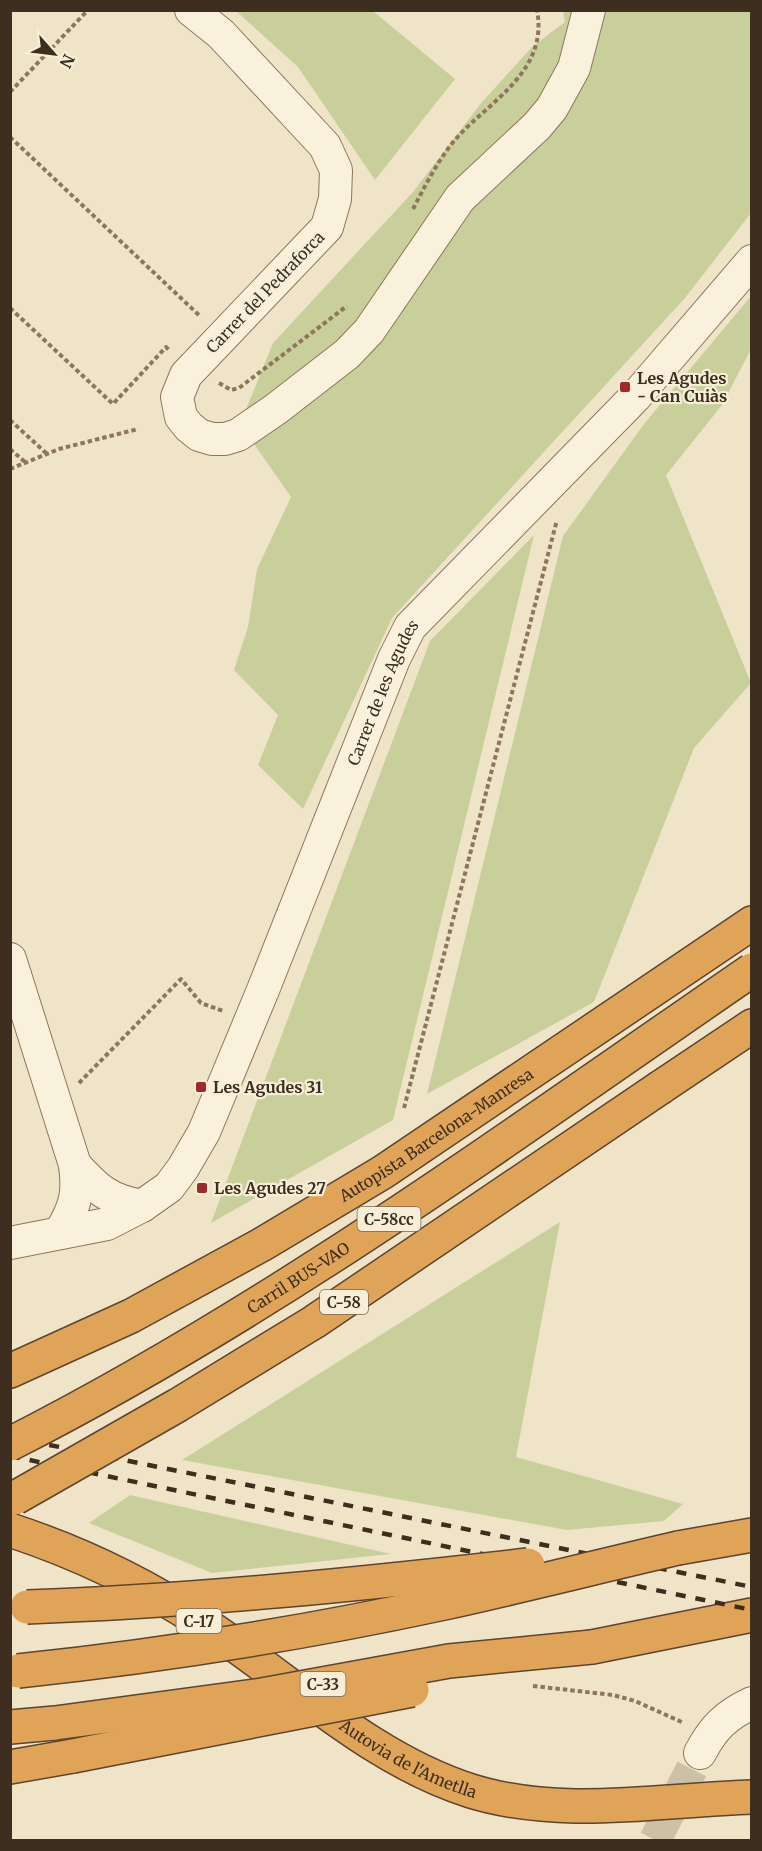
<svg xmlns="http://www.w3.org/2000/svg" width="762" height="1851" font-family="Merriweather,serif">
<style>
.green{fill:#c9cf9b}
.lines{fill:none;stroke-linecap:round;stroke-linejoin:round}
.street-tunnel{stroke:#ccc0a6;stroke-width:32;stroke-dasharray:32 16;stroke-linecap:butt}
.street-casing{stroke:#8d765c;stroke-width:34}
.highway-casing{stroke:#5b4430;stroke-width:36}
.path{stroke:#8d765c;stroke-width:4;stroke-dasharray:4.5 3;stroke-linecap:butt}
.street{stroke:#faf1dc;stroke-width:32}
.highway{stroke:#e0a458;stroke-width:33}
.rail{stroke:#3d2e20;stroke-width:4.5;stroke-dasharray:10 10;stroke-linecap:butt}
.highway-bridge-casing{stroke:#5b4430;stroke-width:36;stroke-linecap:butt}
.highway-bridge{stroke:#e0a458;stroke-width:33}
.poi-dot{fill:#9e2a2b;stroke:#f7eed8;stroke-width:2}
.labels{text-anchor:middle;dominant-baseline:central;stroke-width:4.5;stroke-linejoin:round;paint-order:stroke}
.shield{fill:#f7eed8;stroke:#756857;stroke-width:1.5}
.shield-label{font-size:15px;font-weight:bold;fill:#3d2e20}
.street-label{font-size:16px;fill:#3d2e20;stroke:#f7eed8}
.poi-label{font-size:16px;font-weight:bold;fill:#3d2e20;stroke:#f7eed8;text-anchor:start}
</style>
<rect width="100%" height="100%" fill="#f0e4c8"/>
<g class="green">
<polygon points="236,11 373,11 455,79 375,180 298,67"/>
<polygon points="563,11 751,11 751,213 685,298 392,618 303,809 258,765 278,715 234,670 248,627 257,569 291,497 240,424 273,343 413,192 482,102 532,47 565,22"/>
<polygon points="751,296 751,349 722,405 666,475 751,683 694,748 594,1002 427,1094 563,536 644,424"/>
<polygon points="534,535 393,1120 211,1223 430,641"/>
<polygon points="560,1222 516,1457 683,1504 664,1521 567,1530 182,1460"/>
<polygon points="130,1495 391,1554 212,1573 89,1523"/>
</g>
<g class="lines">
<polyline class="street-tunnel" points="655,1840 700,1753"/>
<defs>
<g id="street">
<polyline points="191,10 221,34 325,146 336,170 335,199 327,227 186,375 177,397 181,417 189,427 199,435 212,439 225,439 238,435 276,409 347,354 369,331 460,198 537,126 552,108 574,68 589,10"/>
<path d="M 10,959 L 75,1165 C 79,1195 75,1207 60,1233"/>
<path d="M 75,1165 C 97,1189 108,1200 142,1206"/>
<path id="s1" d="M 10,1243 L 107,1224 L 142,1206 L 169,1187 L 183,1168 L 204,1132 L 263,990 L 394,659 L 410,627 L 636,396 L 752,261"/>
<path d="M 700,1753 C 713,1728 726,1715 752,1703"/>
</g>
<g id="highway">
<polyline points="661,1087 752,1026"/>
<path id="s2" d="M 10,1371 L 131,1316 L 261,1245 L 383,1172 L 752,923"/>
<path id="s3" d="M 10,1530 C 77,1552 144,1584 203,1623 C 290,1680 370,1759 471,1791 C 562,1819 659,1800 752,1797"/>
<polyline points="678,1548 752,1535"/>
<polyline points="592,1647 752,1615"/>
<polyline points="10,1727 55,1723"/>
<polyline points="10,1767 73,1756"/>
</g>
</defs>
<use href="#street" class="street-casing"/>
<use href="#highway" class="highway-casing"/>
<g class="path">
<polyline points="10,92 88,10"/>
<polyline points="10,137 201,317"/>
<path d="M 413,209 C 425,186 437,162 454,141 C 487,102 549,73 537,10"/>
<polyline points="10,308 113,404 166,347 170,351"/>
<polyline points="219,383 231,390 239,388 347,306"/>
<polyline points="10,420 46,453"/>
<polyline points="10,449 25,462"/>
<polyline points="10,469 59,449 138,429"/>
<polyline points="79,1083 181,979 201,1003 223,1011"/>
<polyline points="404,1108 557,520"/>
<polyline points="533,1686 613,1695 635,1701 684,1723"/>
</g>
<use href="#street" class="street"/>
<use href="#highway" class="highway"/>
<g class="rail">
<polyline points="10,1437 752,1587"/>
<polyline points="10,1456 752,1610"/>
</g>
<defs>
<g id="highway-bridge">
<path id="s4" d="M 10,1444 C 272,1311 510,1136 752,970"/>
<polyline points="15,1498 178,1405 314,1322 661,1087"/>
<path d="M 27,1607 C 195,1601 361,1584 528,1565"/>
<path d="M 18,1671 C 161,1656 304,1633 444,1603 C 522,1586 600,1566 678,1548"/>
<polyline points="55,1723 262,1695 449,1661 592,1647"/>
<polyline points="73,1756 412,1690"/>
</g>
</defs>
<use href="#highway-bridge" class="highway-bridge-casing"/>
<use href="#highway-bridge" class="highway-bridge"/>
</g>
<g class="poi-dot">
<rect x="619" y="381" width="12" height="12" rx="3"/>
<rect x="195" y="1081" width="12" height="12" rx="3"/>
<rect x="196" y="1182" width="12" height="12" rx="3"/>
</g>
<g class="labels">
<g class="shield">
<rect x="357.5" y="1207" width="63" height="24" rx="4.5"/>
<rect x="320" y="1290" width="48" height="24" rx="4.5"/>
<rect x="176.5" y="1609" width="45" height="24" rx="4.5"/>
<rect x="300.5" y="1672" width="45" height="24" rx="4.5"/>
</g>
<g class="shield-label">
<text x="389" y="1219">C-58cc</text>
<text x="344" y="1302">C-58</text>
<text x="199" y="1621">C-17</text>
<text x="323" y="1684">C-33</text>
</g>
<g class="street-label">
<text transform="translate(265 292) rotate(-46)">Carrer del Pedraforca</text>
<text stroke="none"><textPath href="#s1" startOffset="711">Carrer de les Agudes</textPath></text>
<text stroke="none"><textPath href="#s2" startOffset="488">Autopista Barcelona-Manresa</textPath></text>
<text stroke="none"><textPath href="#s4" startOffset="333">Carril BUS-VAO</textPath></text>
<text stroke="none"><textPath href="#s3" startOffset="462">Autovia de l'Ametlla</textPath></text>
</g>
<g class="poi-label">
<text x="637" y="378">Les Agudes<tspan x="637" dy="18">- Can Cuiàs</tspan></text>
<text x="213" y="1087">Les Agudes 31</text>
<text x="214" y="1188">Les Agudes 27</text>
</g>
</g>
<rect width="762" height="1851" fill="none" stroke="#3d2e20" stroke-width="24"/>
<g transform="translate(54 54) rotate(118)" stroke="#f7eed8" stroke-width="4.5" paint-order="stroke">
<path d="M0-4.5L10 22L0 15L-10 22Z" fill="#3d2e20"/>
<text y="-9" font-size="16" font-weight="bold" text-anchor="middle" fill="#3d2e20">N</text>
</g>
</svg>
